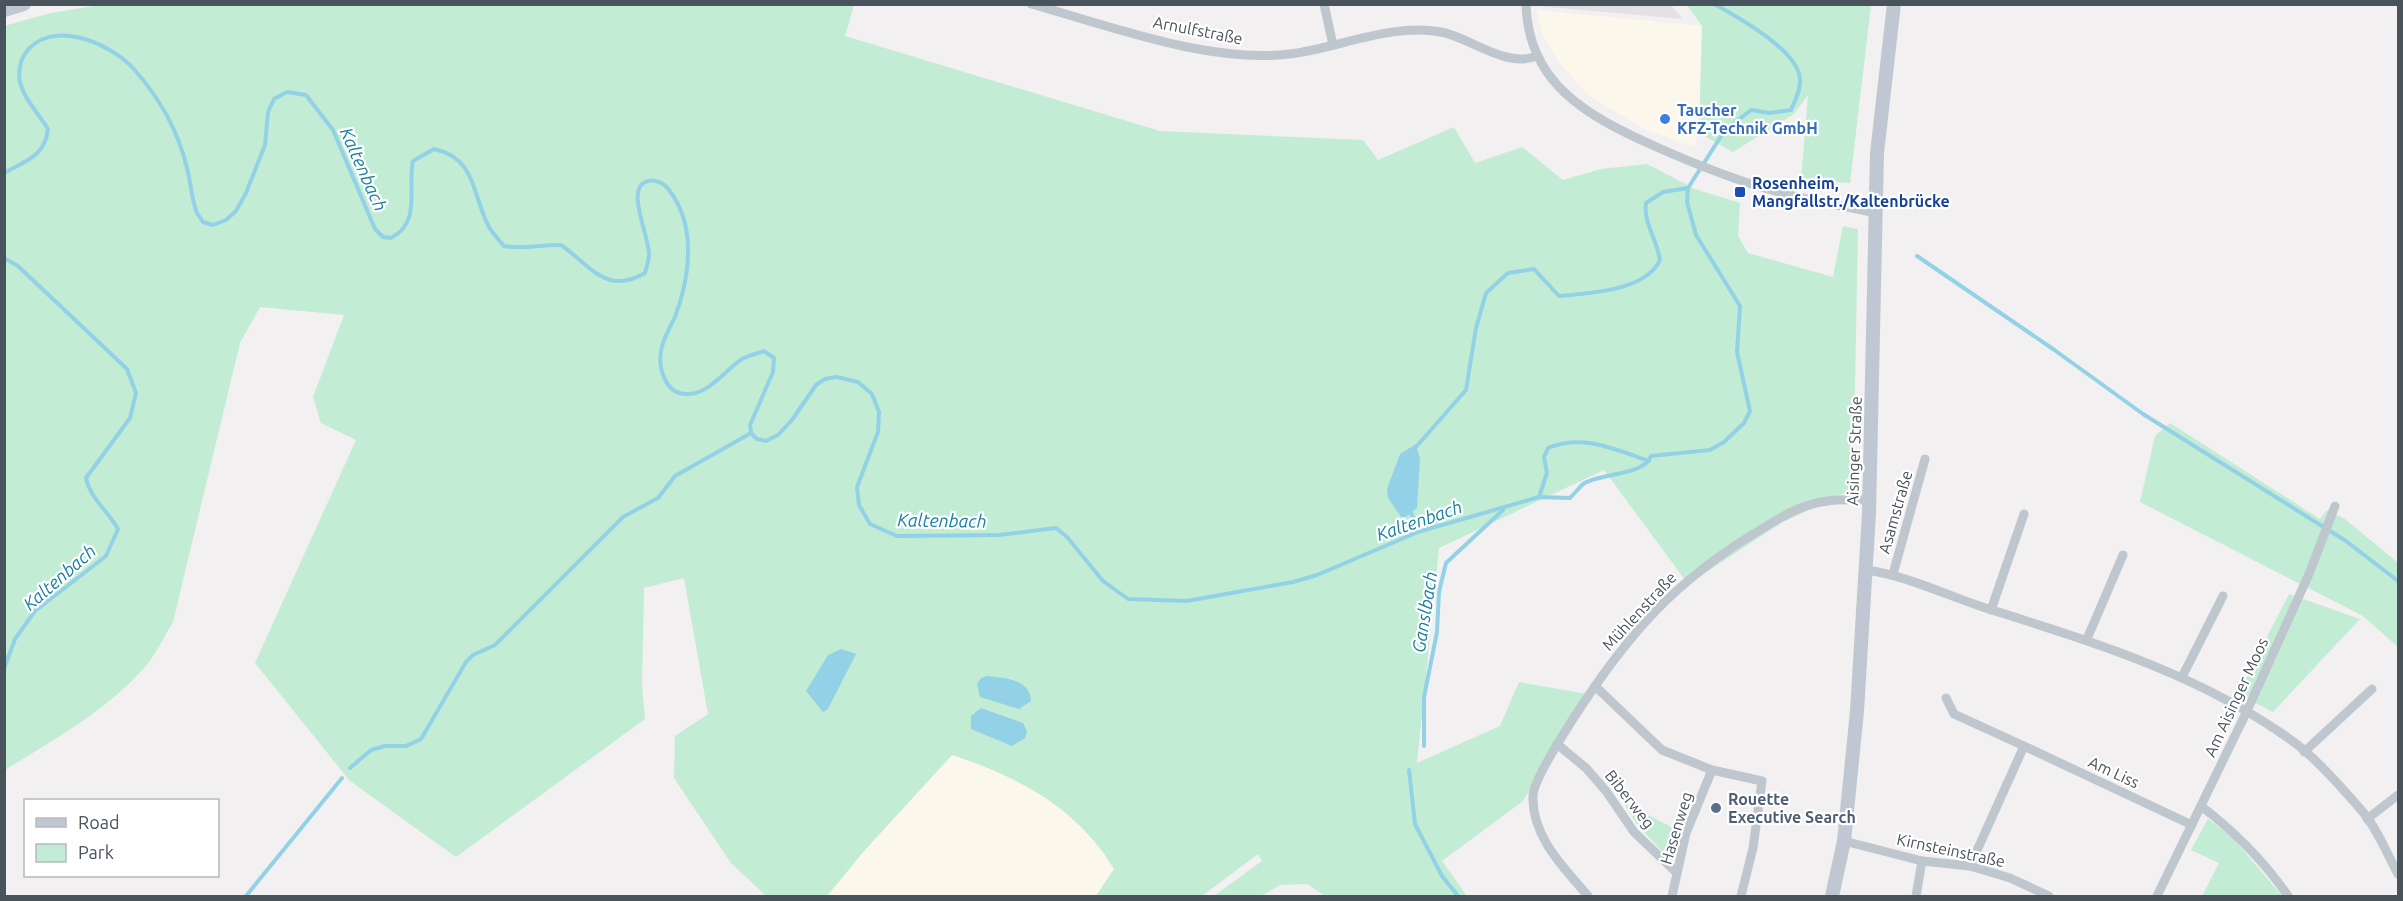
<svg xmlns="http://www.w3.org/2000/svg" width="2403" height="901" font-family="Ubuntu,sans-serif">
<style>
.commercial{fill:#fbf7eb}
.education{fill:#e3e1e1}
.green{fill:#c2ecd4;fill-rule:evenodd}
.water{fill:#93d2e6}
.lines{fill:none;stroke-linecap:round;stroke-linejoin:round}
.stream{stroke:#93d2e6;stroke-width:4}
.minor{stroke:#bfc7ce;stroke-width:9}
.secondary{stroke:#bfc8d2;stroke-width:14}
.shop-dot{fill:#3f7fe0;stroke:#fff;stroke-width:2}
.transit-dot{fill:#1a4fb4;stroke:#fff;stroke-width:2}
.service-dot{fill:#5c6f8a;stroke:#fff;stroke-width:2}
.labels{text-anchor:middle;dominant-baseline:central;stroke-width:4.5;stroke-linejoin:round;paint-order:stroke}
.street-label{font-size:16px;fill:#49535c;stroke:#fff}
.shop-label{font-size:16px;font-weight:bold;fill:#366cbe;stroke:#fff;text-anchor:start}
.transit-label{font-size:16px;font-weight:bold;fill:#164399;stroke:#fff;text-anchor:start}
.service-label{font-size:16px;font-weight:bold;fill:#4e5e75;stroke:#fff;text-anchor:start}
.water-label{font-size:18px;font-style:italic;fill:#1780a1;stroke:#fff}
</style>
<rect width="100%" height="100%" fill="#f2f0f0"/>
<g class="commercial">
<polygon points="1537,10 1702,26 1699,133 1694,147 1648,131 1589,96 1559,63 1543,36"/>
<polygon points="952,755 995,769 1054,802 1101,847 1114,869 1096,896 827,896 864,851"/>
</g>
<polygon class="education" points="1537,5 1671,5 1683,19 1537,6"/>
<g class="green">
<path d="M 105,4 L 854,5 L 845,36 L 1160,131 L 1363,140 L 1378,160 L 1454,127 L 1475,163 L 1522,147 L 1563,180 L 1601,169 L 1647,164 L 1695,189 L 1740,203 L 1738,236 L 1748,253 L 1833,277 L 1843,226 L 1858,229 L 1853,489 L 1781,523 L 1688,584 L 1604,470 L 1439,548 L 1417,763 L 1500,726 L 1519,682 L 1587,694 L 1523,801 L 1442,861 L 1467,896 L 1325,896 L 1307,884 L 1280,885 L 1261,896 L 1214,896 L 1262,861 L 1258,854 L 1202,896 L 1096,896 L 1114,869 C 1078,808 1017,776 952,755 L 864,851 L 827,896 L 766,896 L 731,863 L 674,778 L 675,736 L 708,714 L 684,578 L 644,588 L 642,687 L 645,719 L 456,857 L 350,781 L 255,663 L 356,440 L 321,423 L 313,397 L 344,315 L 260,307 L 240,343 L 173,622 C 165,635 158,650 149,662 C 114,706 52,741 5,770 L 4,26 L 51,13 ZM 1417,484 L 1417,508 L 1406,517 L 1401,517 L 1388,498 Z"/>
<polygon points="1687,5 1871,5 1850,183 1801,179 1808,95 1794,114 1733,152 1699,133 1702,26"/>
<polygon points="2170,423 2320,519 2327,510 2345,519 2398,563 2398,647 2363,616 2140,502 2155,436"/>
<polygon points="2289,594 2360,619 2273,712 2238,694"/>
<polygon points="1623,802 1683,833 1672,862 1636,823"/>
<polygon points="2208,819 2233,838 2282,896 2202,896 2219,863 2191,850"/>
</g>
<g class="water">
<polygon points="1416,444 1420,459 1417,508 1406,517 1401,517 1388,498 1387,489 1400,454"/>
<polygon points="841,649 856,654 828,709 823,712 806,691 828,655"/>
<path d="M 987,676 C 1005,678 1030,679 1031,701 L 1019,709 L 980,697 L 977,684 L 981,678 Z"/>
<polygon points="981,708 1023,723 1027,731 1025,738 1012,746 971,729 971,716"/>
</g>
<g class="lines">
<g class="stream">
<path d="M 4,173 C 27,160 45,156 48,129 C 39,114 24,99 20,82 C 18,74 20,62 24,55 C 48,17 109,42 133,68 C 159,97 178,130 187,168 C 191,183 191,198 197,213 L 203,222 L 213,225 L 226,220 L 236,211 L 246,193 L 265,145 L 268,112 L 274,99 L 287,92 L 306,95 L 333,130 L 375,229 L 383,237 L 391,238 C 422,222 407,188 413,161 L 434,149 C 477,158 472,196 489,227 C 493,234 499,240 504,246 C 526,250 540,244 561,245 C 590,265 606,296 645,273 C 646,268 649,261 649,255 C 650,238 626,191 645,182 C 654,178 664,183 669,190 C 697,226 690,277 675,317 C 670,328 663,338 661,351 C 658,367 665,393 685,394 C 708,396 725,370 742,359 C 749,355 757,354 764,351 L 774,358 L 773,372 L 750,425 L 751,433 L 757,439 L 766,441 L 778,435 L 792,420 L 816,385 L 825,379 L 837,377 L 858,382 L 872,394 L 879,412 L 878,432 L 857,487 L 859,505 L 870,524 L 897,536 L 999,535 L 1056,528 L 1067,537 L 1103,581 L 1128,599 L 1187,601 L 1293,582 L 1317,575 L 1418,532 L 1539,497 L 1570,498 C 1574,494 1579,488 1583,484 C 1599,473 1644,476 1651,456 L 1710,450 L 1724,442 L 1744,423 L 1750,411 L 1737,352 L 1740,306 L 1696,235 L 1687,202 L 1688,188 L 1725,130 L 1751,110 L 1769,113 L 1791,110 C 1795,100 1801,90 1800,79 C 1798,50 1738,17 1714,4"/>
<polyline points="1917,256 2053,349 2143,414 2346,541 2398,581"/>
<path d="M 4,258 L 18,266 L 127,369 L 136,393 L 130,418 L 86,478 C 90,498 108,511 118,529 L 106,556 L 35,611 L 15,639 L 4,669"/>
<path d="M 1416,447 L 1466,390 L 1476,328 L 1486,293 L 1508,273 L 1534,269 L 1559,296 C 1589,293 1646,291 1660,260 C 1657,240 1643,222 1646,203 L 1663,192 L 1688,188"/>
<path d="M 1539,497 L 1547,473 L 1544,457 L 1548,448 C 1582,433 1617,450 1649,461"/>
<polyline points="1410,510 1418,532"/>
<polyline points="1424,746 1424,697 1437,632 1439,592 1446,563 1503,510"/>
<polyline points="350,768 371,750 385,746 406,746 421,739 466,662 473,655 495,645 623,517 658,498 675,476 751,433"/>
<polyline points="1409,770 1415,824 1442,876 1458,896"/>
<polyline points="246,896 342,778"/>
</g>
<g class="minor">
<path d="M 1031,4 C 1107,25 1210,64 1289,54 C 1339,48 1390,23 1441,32 C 1469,37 1507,69 1536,56"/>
<polyline points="1324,4 1333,45"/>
<path d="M 1526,4 C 1528,84 1588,116 1652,145 C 1701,167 1751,187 1803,198 C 1827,204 1851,207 1875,213"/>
<path d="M 1866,570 C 1910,576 1949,597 1992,610 C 2096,643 2201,675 2291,740 C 2313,755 2344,790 2362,811 C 2377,828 2387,854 2398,874"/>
<polyline points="1893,574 1925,459"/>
<polyline points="1991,610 2024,514"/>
<polyline points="2087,639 2123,555"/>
<polyline points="2182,677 2223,596"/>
<polyline points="1595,686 1662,750 1712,770 1762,781 1753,848 1741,896"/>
<polyline points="1946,698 1954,714 2024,746"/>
<polyline points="1557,744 1586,768 1606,791 1634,832 1677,873"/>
<polyline points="2304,752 2372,689"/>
<path d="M 2201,806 C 2235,832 2264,861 2288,896"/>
<polyline points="2367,819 2398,795"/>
<polyline points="1844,841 1922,861 1970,866 2010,878 2049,896"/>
<polyline points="1970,866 2024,746 2192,825"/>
<path d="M 1588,896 C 1564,868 1531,836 1533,795 C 1534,780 1564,733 1573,719 C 1627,635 1674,581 1760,530 C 1781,517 1802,504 1827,501 C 1840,499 1854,500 1868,500"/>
<polyline points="1672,896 1686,833 1712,770"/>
<polyline points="1916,896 1922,861"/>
<polyline points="2157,896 2247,711 2309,574 2335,506"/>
</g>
<g class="secondary">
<polyline points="4,10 24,4"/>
<polyline points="1832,896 1844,841 1857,711 1869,513 1877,153 1894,4"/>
</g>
</g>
<circle class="shop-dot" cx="1665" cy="119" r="6"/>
<rect class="transit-dot" x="1734" y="186" width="12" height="12" rx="3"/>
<circle class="service-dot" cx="1716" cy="808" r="6"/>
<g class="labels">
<g class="street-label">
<text transform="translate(1198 30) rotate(11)">Arnulfstraße</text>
<text transform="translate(1854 451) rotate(-88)">Aisinger Straße</text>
<text transform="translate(1895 512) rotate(-74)">Asamstraße</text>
<text transform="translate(1639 611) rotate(-47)">Mühlenstraße</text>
<text transform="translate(2236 697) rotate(-65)">Am Aisinger Moos</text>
<text transform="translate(2114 772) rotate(25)">Am Liss</text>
<text transform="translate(1630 799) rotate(52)">Biberweg</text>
<text transform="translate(1676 828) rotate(-73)">Hasenweg</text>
<text transform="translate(1951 850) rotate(12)">Kirnsteinstraße</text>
</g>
<g class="shop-label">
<text x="1677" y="110">Taucher<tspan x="1677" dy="18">KFZ-Technik GmbH</tspan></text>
</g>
<g class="transit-label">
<text x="1752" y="183">Rosenheim,<tspan x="1752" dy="18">Mangfallstr./Kaltenbrücke</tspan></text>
</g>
<g class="service-label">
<text x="1728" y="799">Rouette<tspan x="1728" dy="18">Executive Search</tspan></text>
</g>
<g class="water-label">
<text transform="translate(364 169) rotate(66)">Kaltenbach</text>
<text transform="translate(942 520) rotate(1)">Kaltenbach</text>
<text transform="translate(1419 520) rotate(-19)">Kaltenbach</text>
<text transform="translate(59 577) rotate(-41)">Kaltenbach</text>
<text transform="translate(1424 612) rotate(-81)">Ganslbach</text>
</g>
</g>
<rect width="2403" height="901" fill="none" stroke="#49535c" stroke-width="12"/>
<rect x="24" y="799" width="195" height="78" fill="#ffffff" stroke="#b6babe" stroke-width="1.5"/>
<rect x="36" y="818" width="30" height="9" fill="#bfc8d2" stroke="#b6babe" stroke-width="1.5"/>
<text x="78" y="829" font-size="18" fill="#49535c">Road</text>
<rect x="36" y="844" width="30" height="18" fill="#c2ecd4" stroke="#b6babe" stroke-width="1.5"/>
<text x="78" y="859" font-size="18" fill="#49535c">Park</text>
</svg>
